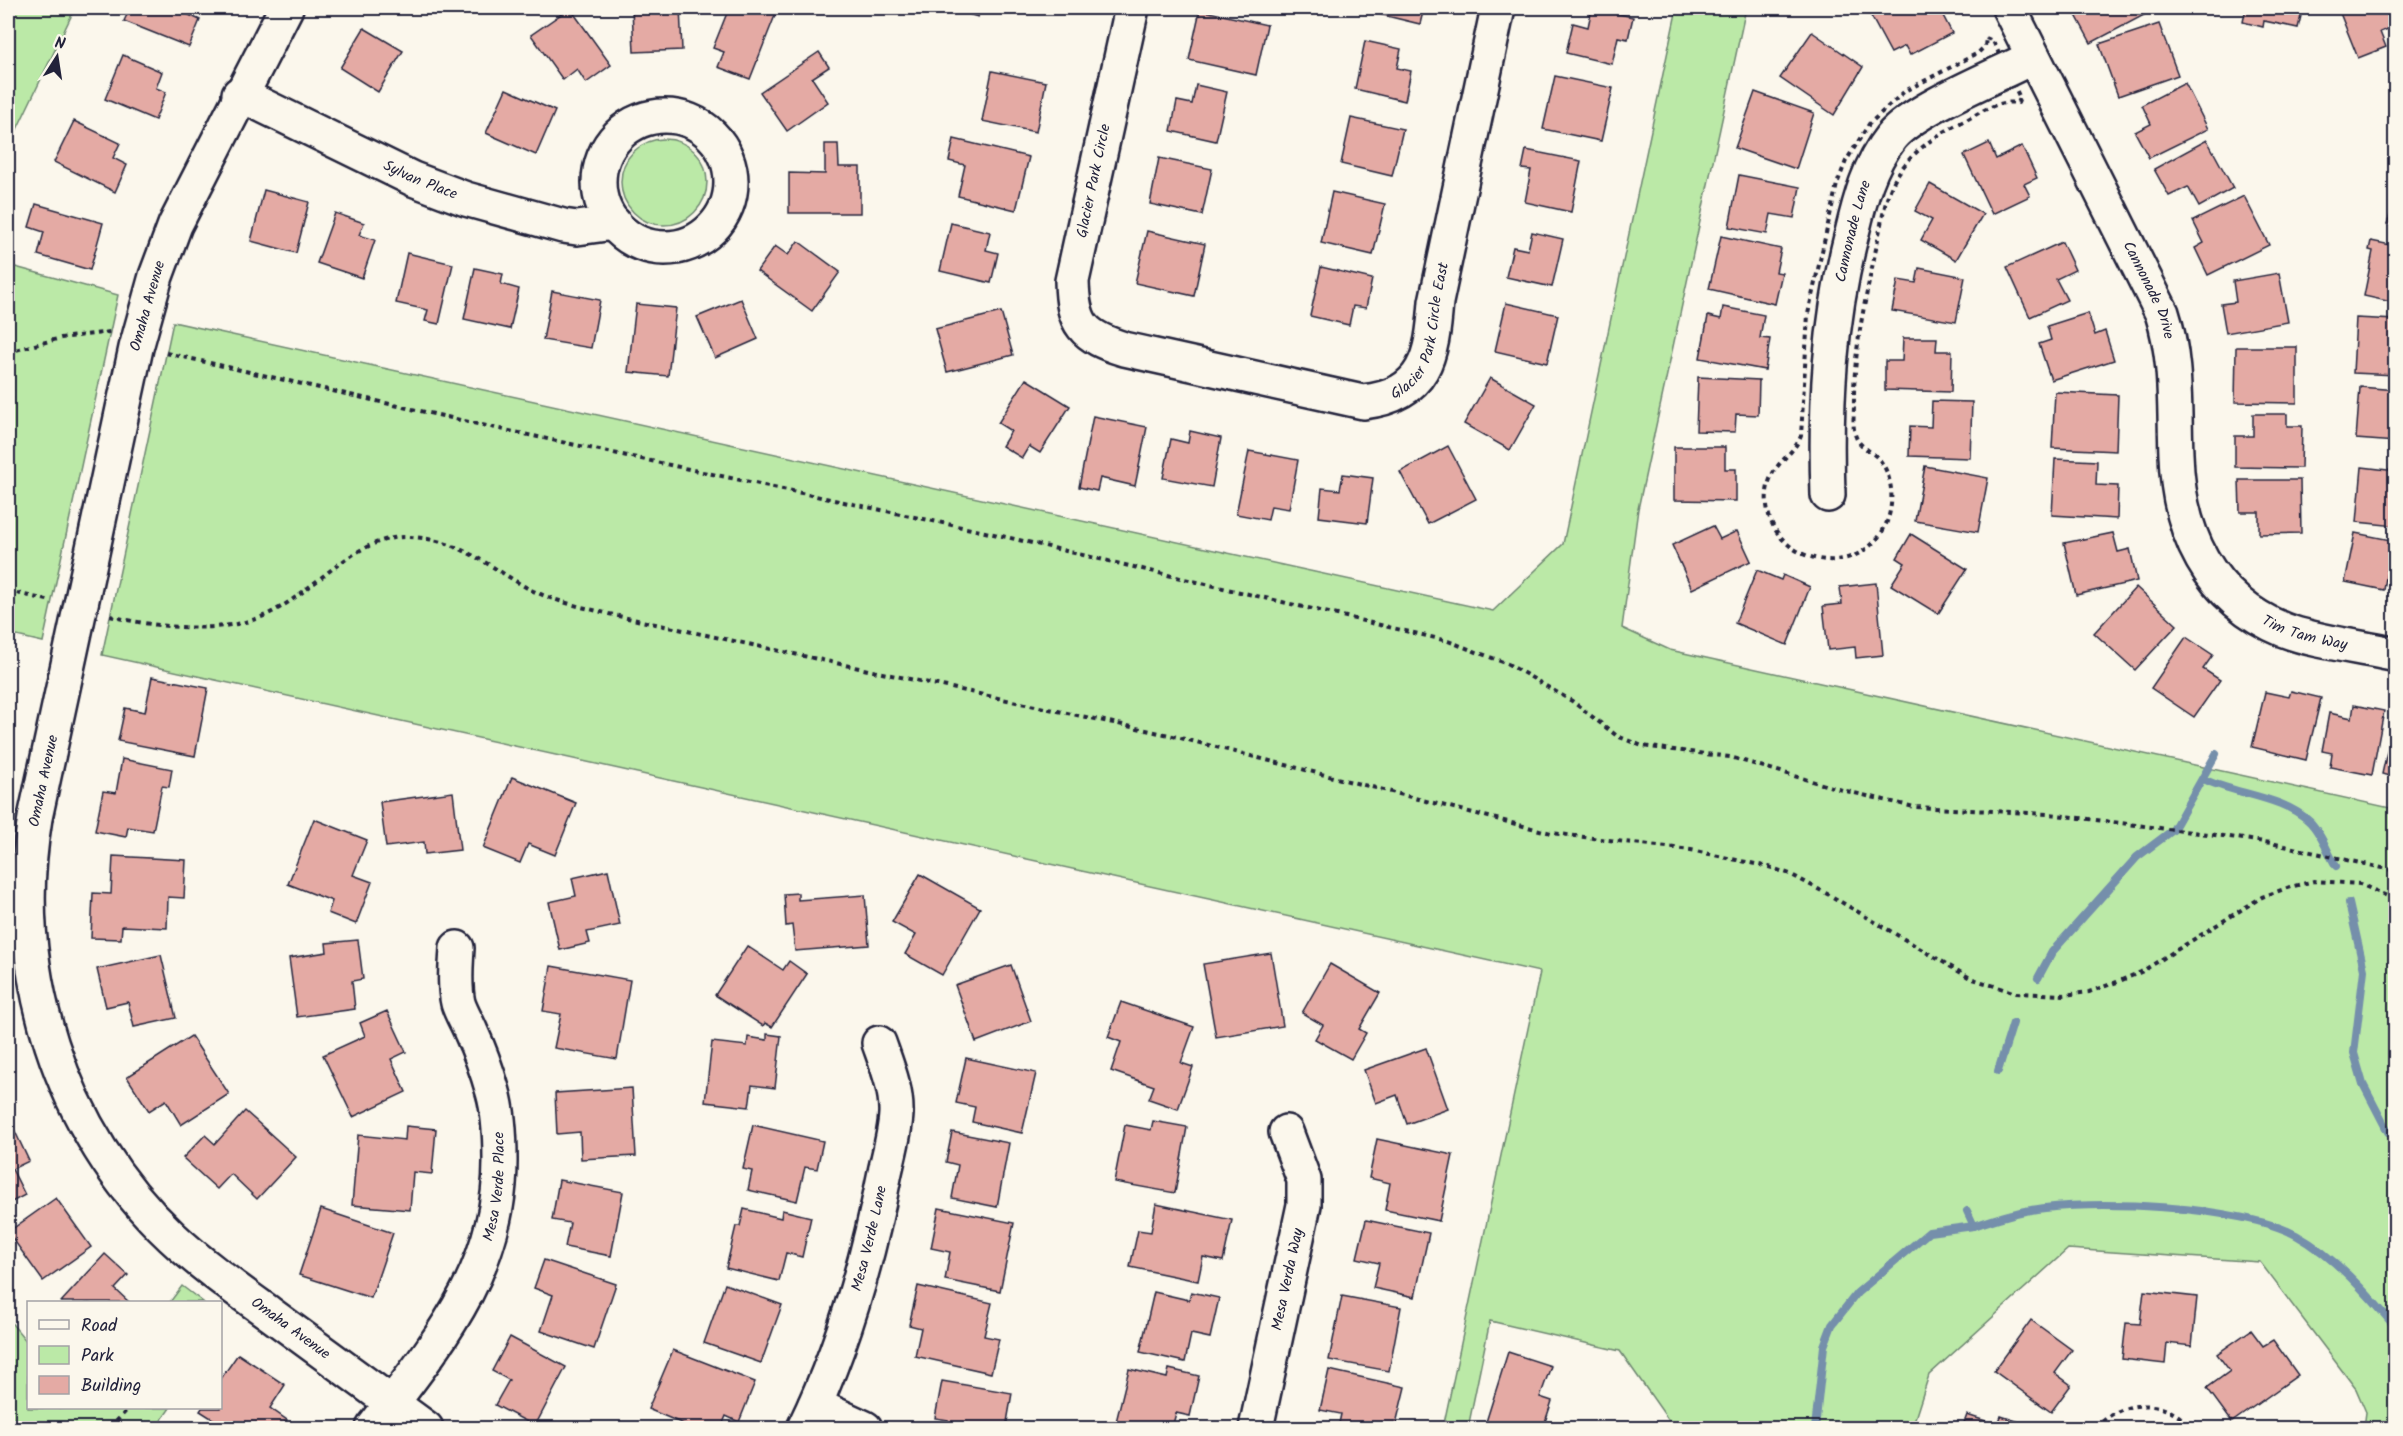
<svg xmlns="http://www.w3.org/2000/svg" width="2403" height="1436" font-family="Kalam,sans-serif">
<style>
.green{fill:#bbe9a7;stroke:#6e8671;stroke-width:1.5}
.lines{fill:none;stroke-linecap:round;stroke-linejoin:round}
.stream{stroke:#748fab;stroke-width:8}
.building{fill:#e4aaa4;stroke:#22223b;stroke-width:1.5}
.street-casing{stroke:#22223b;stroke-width:38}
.path{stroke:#22223b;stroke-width:4;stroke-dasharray:4.5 4.5;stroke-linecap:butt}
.street{stroke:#fbf7ec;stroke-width:33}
.labels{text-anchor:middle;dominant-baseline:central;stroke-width:5;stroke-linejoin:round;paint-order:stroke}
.street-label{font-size:15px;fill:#22223b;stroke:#fbf7ec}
</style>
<rect width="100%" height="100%" fill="#fbf7ec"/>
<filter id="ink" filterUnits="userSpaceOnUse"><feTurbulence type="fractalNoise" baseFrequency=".0167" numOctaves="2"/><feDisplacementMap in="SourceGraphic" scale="12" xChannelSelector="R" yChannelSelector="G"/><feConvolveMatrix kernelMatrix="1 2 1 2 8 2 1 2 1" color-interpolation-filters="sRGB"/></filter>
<g filter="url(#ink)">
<g class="green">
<polygon points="8,8 75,8 8,148"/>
<polygon points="1677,8 1746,8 1638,509 1622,628 1670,650 2395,809 2395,1428 2364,1428 2366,1412 2356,1389 2260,1262 2068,1249 1929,1375 1912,1428 1674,1428 1620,1351 1490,1321 1468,1428 1443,1428 1540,972 102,655 173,322 1493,611 1563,544"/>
<circle cx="664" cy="182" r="43"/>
<polygon points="8,265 118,295 43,642 8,634"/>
<polygon points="182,1286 203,1302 170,1302"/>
<polygon points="8,1319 28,1343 28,1408 170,1408 156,1428 8,1428"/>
</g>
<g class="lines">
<g class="stream">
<path d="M 2203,779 C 2237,795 2283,796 2310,822 C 2321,833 2328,853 2336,866"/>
<polyline points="2349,903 2364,970 2354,1053 2363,1084 2388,1132"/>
<polyline points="2038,978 2052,952 2137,857 2173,830 2216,754"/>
<polyline points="1998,1071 2013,1023"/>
<path d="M 1967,1211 L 1974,1226 C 1992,1220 2011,1213 2031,1210 C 2090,1199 2244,1206 2296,1235 C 2334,1256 2368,1294 2396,1328"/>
<polyline points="1815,1428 1824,1346 1832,1325 1857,1293 1929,1232 1974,1226"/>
</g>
</g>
<g class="building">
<polygon points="130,8 182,8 180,11 200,20 189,47 124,21"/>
<polygon points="570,8 611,65 586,83 577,69 563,80 531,35"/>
<polygon points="632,8 680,8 682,50 634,52"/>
<polygon points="729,8 762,8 776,13 750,79 718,67 724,52 713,48"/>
<polygon points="949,8 981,8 978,17"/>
<polygon points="1367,8 1424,8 1420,24 1366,11"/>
<polygon points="1592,8 1633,17 1628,39 1618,37 1612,64 1566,53 1573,23 1588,27"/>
<polygon points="1887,8 1939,8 1952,33 1910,55 1905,46 1891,53 1871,16"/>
<polygon points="2092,8 2143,8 2146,14 2091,43 2076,15"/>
<polygon points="2246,8 2303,8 2298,28 2264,21 2263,27 2243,22"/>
<polygon points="2338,8 2396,8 2396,26 2380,32 2386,47 2358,58"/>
<polygon points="1200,10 1267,25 1256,75 1189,60"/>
<polygon points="2159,24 2178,75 2118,96 2099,44"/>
<polygon points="364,28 403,51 378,92 340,68"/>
<polygon points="1812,32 1863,67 1834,115 1780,78"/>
<polygon points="1365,41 1401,49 1397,68 1411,71 1405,101 1355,89"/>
<polygon points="819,52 829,67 812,78 828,102 787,131 760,92"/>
<polygon points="123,55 162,72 156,88 166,92 155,120 105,99"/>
<polygon points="992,71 1046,82 1036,132 982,121"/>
<polygon points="1555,76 1613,88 1601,141 1543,129"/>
<polygon points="2185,83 2208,129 2149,158 2135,132 2151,124 2142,105"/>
<polygon points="1196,85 1227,92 1216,141 1171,131 1177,101 1192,104"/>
<polygon points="506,89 555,111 536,155 486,133"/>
<polygon points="1755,92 1814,113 1796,169 1735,148"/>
<polygon points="1351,118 1403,129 1392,176 1341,164"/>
<polygon points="74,121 120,143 113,158 127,165 115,192 54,162"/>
<polygon points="954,139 1029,157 1016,210 958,196 965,165 949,161"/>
<polygon points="2207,140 2233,188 2199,207 2188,187 2169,196 2154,169"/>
<polygon points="1989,143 1996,159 2022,146 2037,178 2024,184 2030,196 1992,214 1964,155"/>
<polygon points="825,144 838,144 839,167 860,167 860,213 789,213 789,173 825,174"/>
<polygon points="1526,150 1581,161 1571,212 1525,202 1531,170 1522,169"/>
<polygon points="1159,158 1212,169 1202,215 1150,204"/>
<polygon points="1739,175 1800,187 1794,218 1771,214 1767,234 1729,227"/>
<polygon points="1930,184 1983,214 1956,260 1921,240 1932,220 1915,211"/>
<polygon points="264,190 309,202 296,253 251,241"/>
<polygon points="1332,192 1385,204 1373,255 1321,243"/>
<polygon points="2244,196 2269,245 2208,275 2195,248 2204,243 2193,221"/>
<polygon points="2396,199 2396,226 2387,224"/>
<polygon points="36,204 103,223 90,270 38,255 44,232 29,227"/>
<polygon points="335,213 364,223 359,235 375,240 362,278 317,263"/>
<polygon points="951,223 990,232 986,250 998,253 991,283 940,271"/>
<polygon points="1147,231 1205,244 1194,296 1135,283"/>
<polygon points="1532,232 1563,239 1552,287 1506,277 1513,247 1528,250"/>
<polygon points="1721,236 1781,249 1776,272 1782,273 1775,304 1709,289"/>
<polygon points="798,241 840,272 812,311 757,271 775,246 788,255"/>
<polygon points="2371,241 2396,246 2396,303 2364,296 2373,251 2369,250"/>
<polygon points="2062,242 2075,270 2056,279 2067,300 2030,317 2007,267"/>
<polygon points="407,253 453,264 439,324 425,321 428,310 396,303"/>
<polygon points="1321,267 1372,279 1366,308 1353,306 1349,325 1310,316"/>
<polygon points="475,268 503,274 501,284 519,289 510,329 464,319"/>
<polygon points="1919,268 1965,277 1956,322 1892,311 1898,280 1916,283"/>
<polygon points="2279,273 2288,322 2226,333 2221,304 2236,302 2233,281"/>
<polygon points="552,291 600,300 591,348 543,340"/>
<polygon points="741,299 758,339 715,358 697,317"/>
<polygon points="1506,303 1558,315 1547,363 1495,351"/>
<polygon points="636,304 676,308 668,376 628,372"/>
<polygon points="1723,307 1764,315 1760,338 1770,339 1765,370 1700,358 1708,316 1721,319"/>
<polygon points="1001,312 1013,355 947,372 935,329"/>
<polygon points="2088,313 2095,335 2105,331 2114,360 2051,380 2039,344 2051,340 2047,326"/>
<polygon points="2356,318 2396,320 2396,375 2353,373"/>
<polygon points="1903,338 1937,338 1936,351 1952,351 1951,392 1885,390 1885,361 1902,361"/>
<polygon points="2236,347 2297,347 2297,403 2235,402"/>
<polygon points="1698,377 1759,380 1758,415 1736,414 1735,432 1696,431"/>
<polygon points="1490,378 1536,404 1510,450 1464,424"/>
<polygon points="1026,379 1070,406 1040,453 1029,446 1022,458 1002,446 1011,431 998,423"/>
<polygon points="2360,387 2396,390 2396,442 2356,439"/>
<polygon points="2055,392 2118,395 2116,451 2052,448"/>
<polygon points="1932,401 1972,402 1970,458 1909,456 1910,426 1931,427"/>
<polygon points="2253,414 2287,414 2287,426 2302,426 2301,468 2235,467 2235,436 2253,436"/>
<polygon points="1093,416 1147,427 1135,486 1100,478 1097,491 1079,487"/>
<polygon points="1190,431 1221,438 1212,487 1163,478 1171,439 1188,443"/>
<polygon points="1448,446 1476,499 1428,524 1400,472"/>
<polygon points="1674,447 1725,447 1725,469 1736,469 1736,501 1674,500"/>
<polygon points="1249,451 1298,460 1289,509 1271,506 1268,520 1236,514"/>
<polygon points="2055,459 2097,461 2096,485 2118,486 2117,519 2052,515"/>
<polygon points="1925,466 1988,478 1978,532 1915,521"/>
<polygon points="2362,467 2396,471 2396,526 2357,522"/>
<polygon points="1343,474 1373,478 1367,523 1319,517 1322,488 1340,490"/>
<polygon points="2239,480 2300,480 2301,533 2259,534 2259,512 2240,512"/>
<polygon points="1713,526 1720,539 1737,531 1751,561 1692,589 1672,545"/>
<polygon points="2113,533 2118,552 2130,549 2137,581 2076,595 2064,543"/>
<polygon points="2355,533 2396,541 2396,573 2387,571 2384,590 2345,582"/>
<polygon points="1911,534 1967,569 1938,614 1891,585 1905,563 1897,558"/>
<polygon points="1757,570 1781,580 1783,575 1810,587 1787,645 1735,623"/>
<polygon points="1876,583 1883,655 1856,658 1855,647 1828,650 1823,606 1842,604 1840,587"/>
<polygon points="2136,587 2177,625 2135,670 2094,633"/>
<polygon points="2186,637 2213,655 2203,669 2220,680 2194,717 2151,688"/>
<polygon points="152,677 208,688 195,756 118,741 125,708 145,712"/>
<polygon points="2291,691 2321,698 2306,760 2252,747 2265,692 2289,697"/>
<polygon points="2354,705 2384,711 2372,775 2330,767 2332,753 2322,751 2329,713 2352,718"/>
<polygon points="2392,729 2396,730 2396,778 2382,774"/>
<polygon points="122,759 172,769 169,787 162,786 153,831 128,827 126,837 95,831 103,791 116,793"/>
<polygon points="512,777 576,803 555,855 528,844 520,863 483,848"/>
<polygon points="453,792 460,850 425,854 424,842 386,847 380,802"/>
<polygon points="314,819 367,840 353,875 372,882 356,924 328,913 332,901 288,884"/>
<polygon points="113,856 186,860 184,898 168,897 167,928 122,926 121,939 91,938 93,893 111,894"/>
<polygon points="608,870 620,925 587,932 590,943 560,950 549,902 576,896 572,878"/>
<polygon points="920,874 980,908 942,975 905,954 916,935 892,922"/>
<polygon points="798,893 798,900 865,895 869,945 795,951 792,925 786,926 784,894"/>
<polygon points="358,940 363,979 352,981 355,1009 297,1017 289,958 327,952 326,943"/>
<polygon points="747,946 783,970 789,961 807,974 772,1027 765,1023 763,1026 715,995"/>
<polygon points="1271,953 1283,1026 1216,1037 1203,964"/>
<polygon points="161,955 176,1018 134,1027 128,1002 106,1007 97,969"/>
<polygon points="1330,964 1380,993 1359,1029 1366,1033 1351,1059 1315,1039 1323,1025 1302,1013"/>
<polygon points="1011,965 1031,1021 976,1042 955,985"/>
<polygon points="551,966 630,980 617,1059 554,1048 561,1014 543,1011"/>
<polygon points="1121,1002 1194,1027 1181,1063 1193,1067 1178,1109 1149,1099 1154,1086 1111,1071 1121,1042 1108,1037"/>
<polygon points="387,1011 406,1052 391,1059 406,1092 353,1117 323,1055 365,1036 360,1023"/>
<polygon points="767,1034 781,1036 775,1088 752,1085 749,1107 705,1102 712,1042 747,1046 748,1037 767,1040"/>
<polygon points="191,1036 229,1094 181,1125 166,1100 149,1111 127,1077"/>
<polygon points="1426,1048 1448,1109 1407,1124 1397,1095 1376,1103 1364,1070"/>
<polygon points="966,1058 1036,1073 1022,1133 972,1122 975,1107 956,1103"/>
<polygon points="632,1088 636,1156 581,1159 580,1132 557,1134 555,1093"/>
<polygon points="245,1111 296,1157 257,1199 231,1174 217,1189 183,1158 205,1135 215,1144"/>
<polygon points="1153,1121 1187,1127 1175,1193 1114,1182 1125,1125 1151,1130"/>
<polygon points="12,1125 29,1161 12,1169 25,1195 8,1204 8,1127"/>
<polygon points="753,1125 823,1141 817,1169 805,1167 797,1201 748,1190 752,1171 743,1169"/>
<polygon points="406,1126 436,1129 432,1174 413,1172 410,1210 352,1205 358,1135 405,1140"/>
<polygon points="952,1132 1009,1143 997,1207 952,1198 958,1165 946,1162"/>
<polygon points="1377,1139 1453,1155 1439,1221 1385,1210 1390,1183 1369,1178"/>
<polygon points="559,1180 623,1192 611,1256 565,1247 570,1223 552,1220"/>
<polygon points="56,1198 91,1247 43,1281 8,1232"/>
<polygon points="1156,1204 1232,1220 1223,1261 1203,1257 1198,1281 1130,1267 1138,1230 1151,1232"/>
<polygon points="939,1208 1014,1223 1000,1291 945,1280 950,1252 931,1248"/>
<polygon points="321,1209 393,1233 371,1298 299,1275"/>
<polygon points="744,1209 781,1218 782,1210 811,1217 802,1257 786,1253 779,1281 726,1268 736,1226 740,1226"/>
<polygon points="1366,1220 1429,1233 1415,1297 1373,1288 1379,1263 1357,1258"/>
<polygon points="105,1254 128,1275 115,1289 129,1302 61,1302"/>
<polygon points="544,1260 616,1284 594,1349 541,1331 553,1295 534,1288"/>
<polygon points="725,1284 782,1305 761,1363 704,1343"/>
<polygon points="918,1286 992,1303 984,1336 999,1339 991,1373 915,1356 921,1328 909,1325"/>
<polygon points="2144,1291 2197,1297 2192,1346 2167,1343 2165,1364 2122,1359 2126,1323 2140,1324"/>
<polygon points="1154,1292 1189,1300 1191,1292 1219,1298 1210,1338 1191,1334 1185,1362 1140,1352"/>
<polygon points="1342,1296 1401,1307 1389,1371 1329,1360"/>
<polygon points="2031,1320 2072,1350 2055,1373 2071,1385 2051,1412 1994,1371"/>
<polygon points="2251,1330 2263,1346 2273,1340 2298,1375 2232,1422 2207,1388 2230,1371 2217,1354"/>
<polygon points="510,1337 566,1367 535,1426 495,1405 509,1380 492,1371"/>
<polygon points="673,1350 755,1382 739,1422 726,1416 721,1428 693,1428 648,1409"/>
<polygon points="1508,1352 1551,1366 1540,1397 1552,1401 1543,1428 1505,1428 1486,1422"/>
<polygon points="238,1354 285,1385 270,1408 287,1420 281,1428 227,1428 200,1411 202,1408 220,1408 220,1380"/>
<polygon points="1129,1369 1167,1378 1169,1369 1199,1376 1190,1416 1176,1413 1172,1428 1115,1426"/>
<polygon points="1329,1370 1405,1387 1395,1428 1338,1428 1341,1414 1320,1410"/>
<polygon points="942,1381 1012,1393 1006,1428 947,1428 948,1420 935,1418"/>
<polygon points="1967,1415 1998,1425 2001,1416 2038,1428 1962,1428"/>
</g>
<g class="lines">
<defs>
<g id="street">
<path id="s1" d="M 286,8 L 175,225 L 156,276 L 136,348 L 35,818 C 9,970 60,1131 172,1237 C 202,1265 236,1289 269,1313 C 321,1351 374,1390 426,1428"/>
<path id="s2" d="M 1132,8 L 1072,281 C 1073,325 1083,336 1124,349 L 1363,402 C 1426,395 1432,356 1436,302 L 1498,8"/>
<path id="s3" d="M 2009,8 L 2162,313 C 2177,359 2174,406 2176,454 C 2178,531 2208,599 2284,630 C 2315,642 2362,647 2396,655"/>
<path id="s4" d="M 239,94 L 413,179 L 466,199 L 563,226 L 577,228 L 614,223"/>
<circle cx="665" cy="182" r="66"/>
<path id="s5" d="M 1828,495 C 1825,403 1829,323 1852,233 C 1860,199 1869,165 1891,137 C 1915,108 1997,76 2033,57"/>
<polyline points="815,1405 865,1428"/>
<path id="s6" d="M 373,1428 C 436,1345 501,1270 500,1159 C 500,1137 499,1113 493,1092 C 487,1071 480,1051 471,1032 C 467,1022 461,1013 458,1003 C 454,985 456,967 457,948"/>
<path id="s7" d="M 804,1428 C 843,1348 867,1264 884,1177 C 888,1157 895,1135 896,1114 C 897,1090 887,1066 879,1043"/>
<path id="s8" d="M 1256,1428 L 1304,1205 L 1304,1180 L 1286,1132"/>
</g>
</defs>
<use href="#street" class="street-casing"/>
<g class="path">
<path d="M 1986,38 L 1993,41 L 2020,98 L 2018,103 C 1999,100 1984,110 1968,119 C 1940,133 1915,148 1898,174 C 1885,194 1882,221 1877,244 C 1866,297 1853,350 1854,405 C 1854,415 1852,428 1856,437 C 1860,447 1871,451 1878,458 C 1897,479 1895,518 1877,539 C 1838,584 1761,552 1767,492 C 1770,463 1792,458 1801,436 L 1808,314 L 1837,184 L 1846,161 L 1869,124 L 1905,91 L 1978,53 L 1985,46 Z"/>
<polyline points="8,352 61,338 110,332"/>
<polyline points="166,353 491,427 985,532 1448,641 1508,664 1572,701 1617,736 1642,746 1730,757 1842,790 1914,807 2049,814 2223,836 2271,843 2396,871"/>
<polyline points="8,369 12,394 8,419"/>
<polyline points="8,591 51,601"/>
<path d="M 110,616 C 159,628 226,636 272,612 C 315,590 355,537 406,537 C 453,537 485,563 522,585 C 549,601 580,606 609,614 L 1169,735 L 1551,833 L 1691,850 L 1769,867 L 1790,874 L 1831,896 L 1970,978 L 2016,993 L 2064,995 L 2089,992 L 2117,982 L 2141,972 L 2262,897 L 2290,887 L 2314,881 L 2360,884 L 2396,900"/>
<polyline points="110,1428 129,1408"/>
<path d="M 2096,1428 C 2121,1399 2166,1397 2191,1428"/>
</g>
<use href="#street" class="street"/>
</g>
</g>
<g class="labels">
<g class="street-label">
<text stroke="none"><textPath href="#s4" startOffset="201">Sylvan Place</textPath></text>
<text transform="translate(1094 181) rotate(-78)">Glacier Park Circle</text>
<text stroke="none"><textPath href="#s5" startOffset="266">Cannonade Lane</textPath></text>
<text stroke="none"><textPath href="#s3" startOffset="315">Cannonade Drive</textPath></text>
<text transform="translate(148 306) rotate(-74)">Omaha Avenue</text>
<text stroke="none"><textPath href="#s2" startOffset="724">Glacier Park Circle East</textPath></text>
<text stroke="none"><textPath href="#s3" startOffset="724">Tim Tam Way</textPath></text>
<text transform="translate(44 781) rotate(-78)">Omaha Avenue</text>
<text stroke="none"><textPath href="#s6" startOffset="276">Mesa Verde Place</textPath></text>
<text stroke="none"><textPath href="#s7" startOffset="201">Mesa Verde Lane</textPath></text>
<text stroke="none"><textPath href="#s8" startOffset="152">Mesa Verda Way</textPath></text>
<text stroke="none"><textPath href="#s1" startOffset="1462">Omaha Avenue</textPath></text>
</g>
</g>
<rect width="2403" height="1436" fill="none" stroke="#fbf7ec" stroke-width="30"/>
<rect x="15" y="15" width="2373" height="1406" fill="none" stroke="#22223b" stroke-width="2" filter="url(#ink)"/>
<rect x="27" y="1301" width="195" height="108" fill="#fbf7ec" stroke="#a4a2a5" stroke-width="1.5"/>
<rect x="39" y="1320" width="30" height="9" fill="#fbf7ec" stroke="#a4a2a5" stroke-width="1.5"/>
<text x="81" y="1331" font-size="18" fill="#22223b">Road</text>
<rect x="39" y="1346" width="30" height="18" fill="#bbe9a7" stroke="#a4a2a5" stroke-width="1.5"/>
<text x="81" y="1361" font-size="18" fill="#22223b">Park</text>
<rect x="39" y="1376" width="30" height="18" fill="#e4aaa4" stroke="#a4a2a5" stroke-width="1.5"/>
<text x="81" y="1391" font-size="18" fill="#22223b">Building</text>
<g transform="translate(57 57) rotate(12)" stroke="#fbf7ec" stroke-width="4.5" paint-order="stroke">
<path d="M0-4.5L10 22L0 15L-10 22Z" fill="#22223b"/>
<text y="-9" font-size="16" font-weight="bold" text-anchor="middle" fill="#22223b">N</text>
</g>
</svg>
